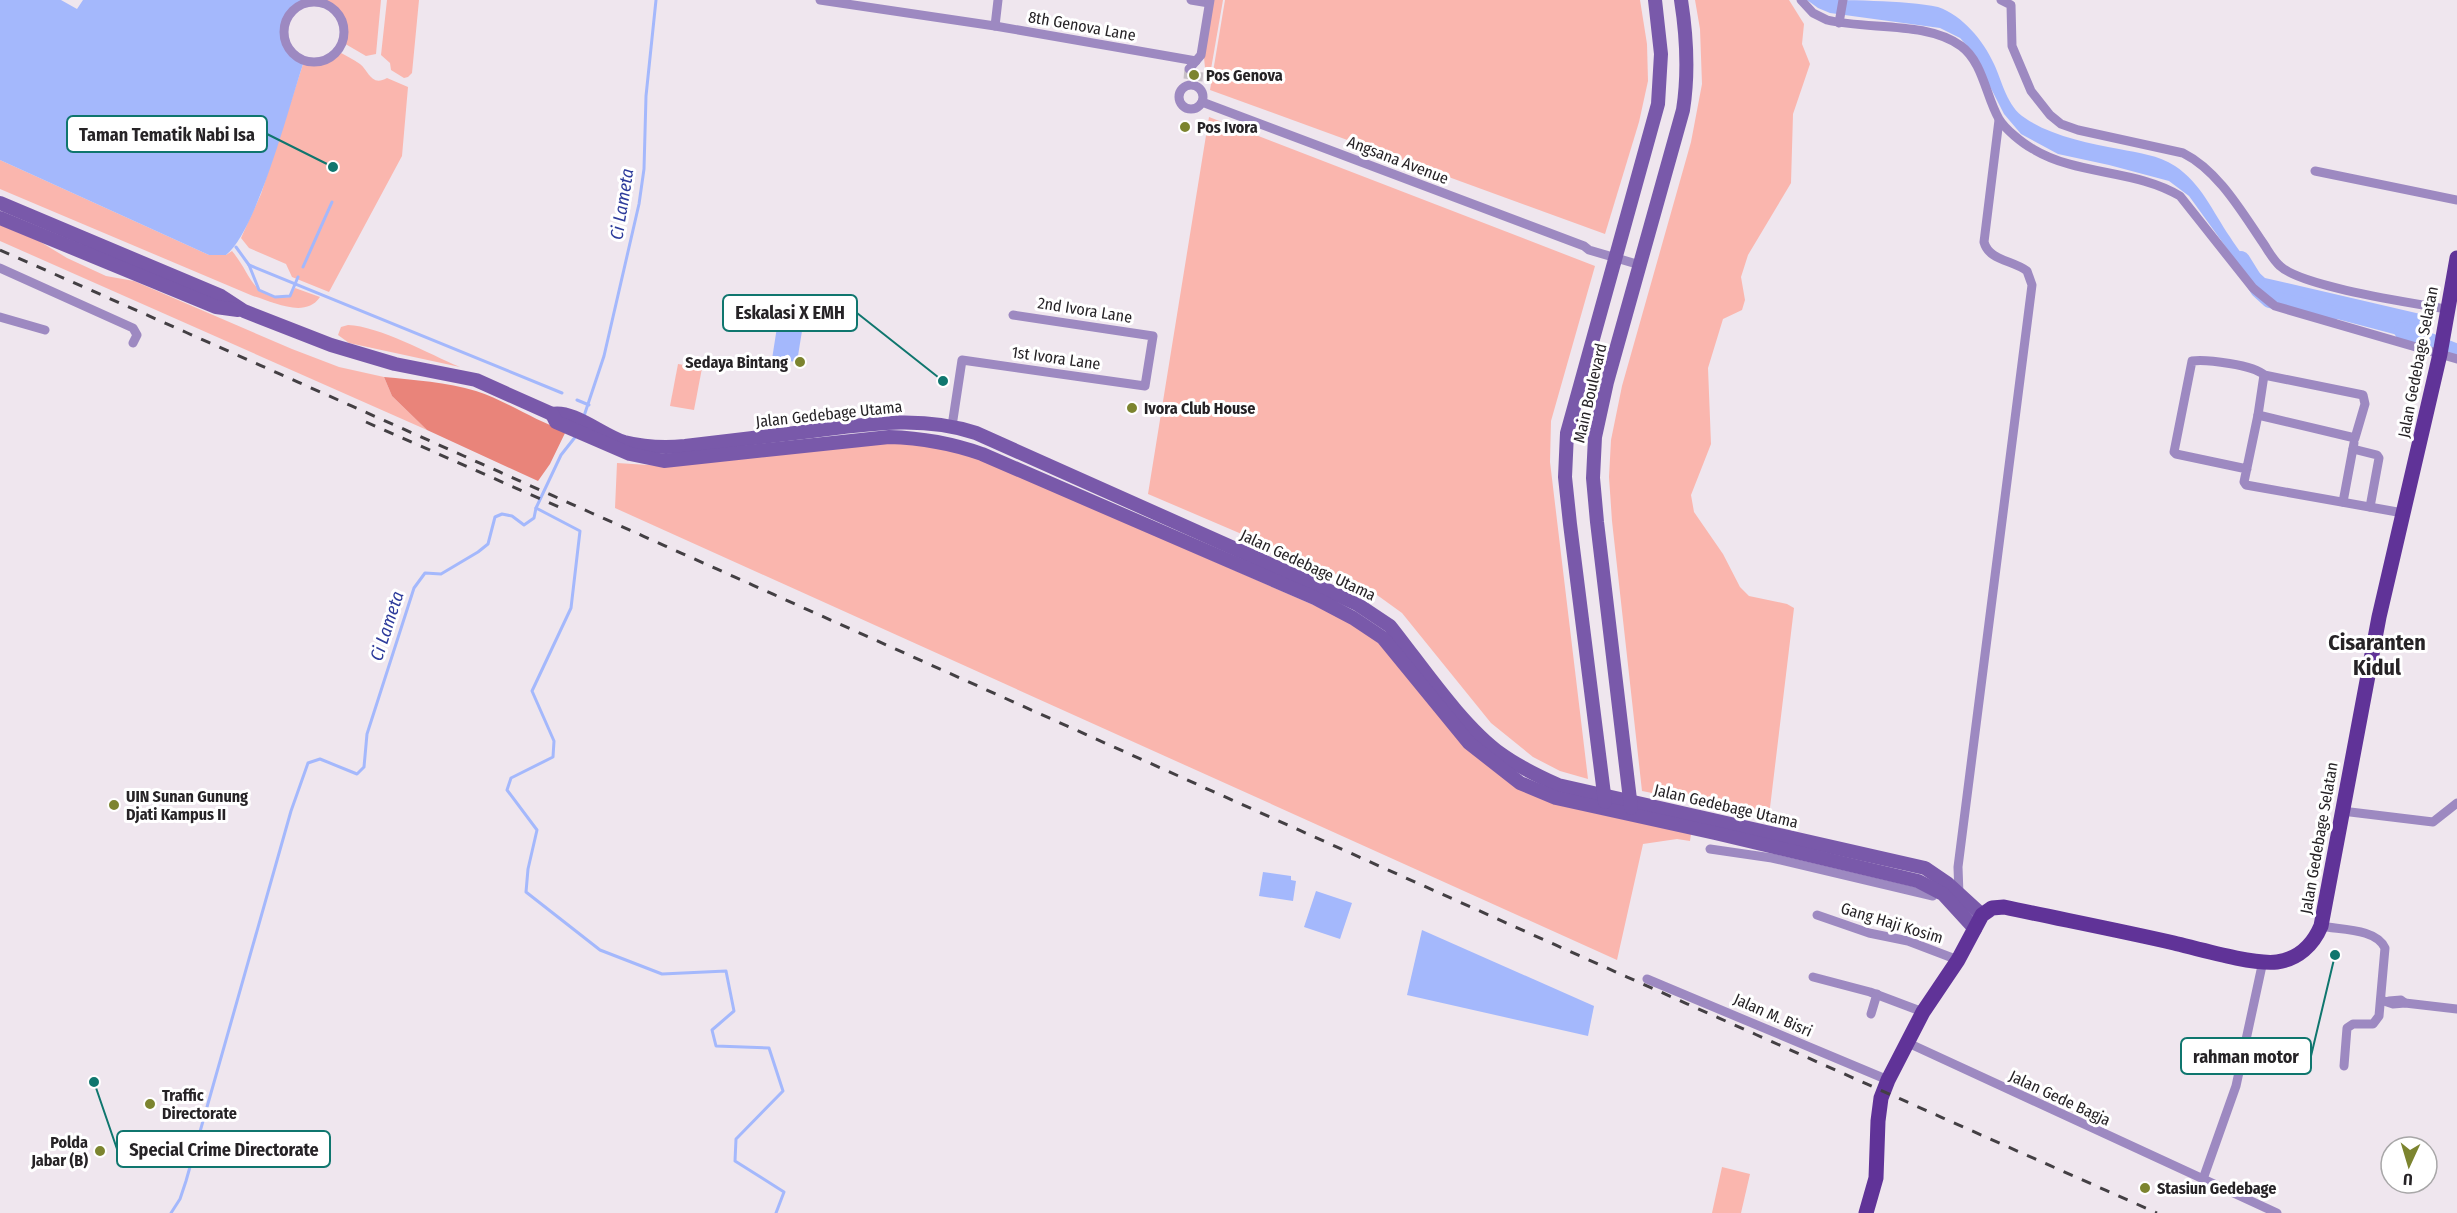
<svg xmlns="http://www.w3.org/2000/svg" width="2457" height="1213" font-family="'Fira Sans Condensed',sans-serif">
<style>
.green{fill:#fab6ae}
.forest{fill:#e9847a}
.water{fill:#a4b8fc}
.lines{fill:none;stroke-linecap:round;stroke-linejoin:round}
.stream{stroke:#a4b8fc;stroke-width:3}
.river{stroke:#a4b8fc;stroke-width:18}
.street-tunnel{stroke:#c7bfc6;stroke-width:9;stroke-dasharray:9 4.5;stroke-linecap:butt}
.street{stroke:#9d89c1;stroke-width:9}
.secondary{stroke:#7959aa;stroke-width:14}
.primary{stroke:#603398;stroke-width:15}
.rail{stroke:#433f43;stroke-width:3;stroke-dasharray:10 10;stroke-linecap:butt}
.poi-dot{fill:#7c842f;stroke:#fff;stroke-width:2}
.labels{text-anchor:middle;dominant-baseline:central;stroke-width:6;stroke-linejoin:round;paint-order:stroke}
.street-label{font-size:16px;fill:#262326;stroke:#fff}
.poi-label{font-size:16px;font-weight:bold;fill:#262326;stroke:#fff;text-anchor:start}
.water-label{font-size:18px;font-style:italic;fill:#2d3b9b;stroke:#fff}
.district-label{font-size:22px;font-weight:bold;fill:#262326;stroke:#fff}
.leader{fill:none;stroke:#0f766e;stroke-width:2}
.callout-dot{fill:#0f766e;stroke:#fff;stroke-width:2}
.callout{fill:#fff;stroke:#0f766e;stroke-width:2}
.callout-label{font-size:18px;text-anchor:middle;font-weight:bold;fill:#262326}
</style>
<rect width="100%" height="100%" fill="#efe6ee"/>
<g class="green">
<path d="M 323,0 L 381,0 L 376,54 L 366,56 L 342,42 C 346,25 339,10 322,4 Z"/>
<polygon points="387,0 419,0 412,73 408,77 404,78 391,70 390,63 381,55"/>
<polygon points="1214,0 1223,0 1211,69 1205,68 1204,57"/>
<polygon points="1225,0 1640,0 1647,44 1648,81 1639,122 1605,234 1210,90"/>
<polygon points="1695,0 1789,0 1804,24 1802,44 1810,64 1793,114 1791,183 1748,255 1741,277 1745,300 1742,310 1723,319 1708,368 1711,444 1691,495 1694,512 1723,554 1740,587 1749,596 1787,604 1794,608 1769,816 1642,791 1612,521 1609,477 1611,440 1622,386 1691,142 1702,84 1700,29"/>
<path d="M 337,51 C 345,55 353,59 360,64 C 369,71 371,87 387,78 L 408,87 L 402,156 L 329,292 L 292,277 L 286,264 L 249,248 L 241,238 L 261,194 L 304,61 L 324,61 Z"/>
<polygon points="1209,117 1595,266 1551,421 1550,462 1588,779 1560,771 1533,757 1491,723 1402,613 1366,587 1148,494"/>
<path d="M 0,160 L 209,255 L 226,255 L 232,251 C 253,276 251,300 290,297 L 295,288 L 320,297 C 305,319 274,302 253,296 L 0,189 Z"/>
<polygon points="0,225 39,241 67,258 106,276 134,281 292,349 339,367 384,377 392,396 427,430 0,241"/>
<path d="M 348,325 C 379,326 429,354 460,367 L 349,343 L 338,335 L 341,327 Z"/>
<polygon points="678,364 702,368 694,410 670,406"/>
<polygon points="889,443 920,443 980,459 1350,621 1378,642 1420,693 1554,804 1691,834 1690,841 1677,839 1643,844 1617,960 615,508 617,463 664,466"/>
<polygon points="1722,1167 1750,1174 1741,1213 1712,1213"/>
</g>
<path class="forest" d="M 384,377 C 414,380 447,382 476,391 C 507,401 535,421 566,431 L 550,464 L 538,481 L 427,430 L 392,396 Z"/>
<g class="water">
<path d="M 0,0 L 61,0 L 77,9 L 83,0 L 323,0 L 322,4 C 284,0 269,42 304,61 C 290,103 257,231 226,255 L 209,255 L 0,160 Z"/>
<path d="M 1807,0 C 1842,0 1906,0 1938,7 C 1963,16 1983,40 1994,64 C 2002,81 2007,107 2025,118 C 2051,136 2088,143 2119,149 C 2139,153 2158,155 2175,166 C 2201,183 2213,212 2230,237 C 2240,253 2251,266 2265,278 L 2429,316 L 2424,342 L 2318,314 L 2270,294 L 2244,272 L 2189,196 L 2169,181 L 2109,165 L 2058,154 L 2021,134 L 2004,114 L 1972,51 L 1960,38 L 1940,28 L 1830,13 L 1818,8 Z"/>
<polygon points="777,327 802,331 797,362 772,359"/>
<polygon points="1263,872 1291,876 1291,880 1296,881 1293,901 1259,896"/>
<polygon points="1316,891 1352,903 1340,939 1304,927"/>
<polygon points="1422,930 1594,1006 1588,1036 1407,995"/>
</g>
<g class="lines">
<g class="stream">
<polyline points="236,247 249,265 562,393"/>
<polyline points="249,265 259,290 275,297 290,296 298,277"/>
<polyline points="303,267 332,202"/>
<polyline points="577,400 589,405"/>
<polyline points="584,416 604,356 639,204 644,169 646,96 656,0"/>
<polyline points="536,508 580,531 571,608 532,691 554,741 553,757 511,778 507,790 537,830 528,869 526,892 600,950 662,974 726,971 734,1011 712,1030 716,1046 769,1048 783,1091 736,1139 735,1161 784,1192 776,1213"/>
<polyline points="171,1213 180,1199 186,1181 291,811 308,763 320,759 357,774 364,767 367,734 414,588 425,573 441,574 478,552 488,544 495,517 502,514 512,516 524,525 534,518 536,508 561,455 576,436"/>
</g>
<g class="river">
<polyline points="2241,260 2259,289 2270,299 2330,314"/>
<polyline points="2403,331 2457,353"/>
</g>
<g class="street-tunnel">
<polyline points="1188,79 1189,69"/>
<polyline points="1198,81 1199,71"/>
</g>
<g class="street">
<polyline points="820,0 995,26 1196,61"/>
<polyline points="1191,0 1209,3"/>
<path d="M 1801,0 L 1813,13 L 1827,20 C 1868,30 1927,21 1961,46 C 1983,62 1986,97 1999,119 C 2005,129 2022,143 2033,149 C 2078,176 2135,169 2180,196 L 2253,288 L 2275,306 L 2457,359"/>
<path d="M 2001,0 L 2011,5 L 2012,46 L 2031,91 L 2050,115 L 2061,124 L 2078,130 L 2183,153 C 2217,170 2240,209 2261,240 C 2267,248 2272,259 2280,266 C 2302,287 2413,303 2447,309"/>
<circle cx="314" cy="32" r="30"/>
<polyline points="1839,23 1843,0"/>
<polyline points="995,26 998,0"/>
<polyline points="1189,69 1201,55 1210,0"/>
<circle cx="1191" cy="97" r="12"/>
<polyline points="1202,102 1584,246 1589,250 1640,265"/>
<polyline points="2315,171 2457,200"/>
<polyline points="0,268 133,328 137,335 133,343"/>
<polyline points="0,317 45,330"/>
<polyline points="2258,415 2355,438 2365,404 2363,395 2264,375"/>
<polyline points="952,426 962,360 1145,386 1153,336 1013,315"/>
<polyline points="2353,449 2377,455 2379,458 2370,507"/>
<path d="M 2247,469 L 2176,454 L 2174,452 L 2192,361 C 2206,359 2254,365 2264,375 L 2258,415 L 2244,482 L 2246,485 L 2403,513"/>
<polyline points="2343,502 2354,443"/>
<polyline points="2342,811 2433,822 2457,803"/>
<polyline points="1710,849 1772,858 1933,896"/>
<path d="M 1959,895 L 1958,867 L 2032,285 L 2027,271 C 2013,260 1989,261 1984,242 L 1999,120"/>
<polyline points="1817,915 1869,933 1908,941 1958,960"/>
<path d="M 2321,926 C 2340,930 2376,928 2385,948 L 2379,1016 L 2373,1024 L 2353,1024 L 2347,1028 L 2344,1066"/>
<polyline points="1813,977 1870,992 1923,1012"/>
<polyline points="1647,979 1888,1080"/>
<polyline points="2381,1000 2393,1004 2405,1003 2401,1000 2389,1001"/>
<polyline points="2405,1003 2457,1009"/>
<polyline points="1871,1014 1877,994"/>
<polyline points="1906,1042 2277,1213"/>
<polyline points="2203,1179 2236,1086 2263,961"/>
</g>
<g class="secondary">
<path d="M 0,203 L 221,296 L 244,311 L 331,345 L 395,364 L 476,380 L 552,414 C 572,409 604,436 624,442 C 644,447 664,448 685,446 C 727,441 770,436 812,431 C 867,424 922,415 976,433 L 1323,588 L 1357,604 L 1390,626 C 1422,666 1461,725 1501,754 C 1519,767 1538,776 1558,785 L 1925,868 L 1947,883 L 1982,915"/>
<polyline points="0,218 216,307 238,310"/>
<path d="M 552,414 L 556,422 L 630,454 L 664,461 L 889,437 C 922,438 951,443 982,454 L 1315,598 L 1353,618 L 1383,638 L 1469,743 L 1520,783 L 1556,798 L 1715,833 L 1918,881 L 1943,894 L 1975,929"/>
<polyline points="1605,802 1570,524 1565,477 1567,433 1658,104 1661,54 1655,0"/>
<path d="M 1631,808 L 1597,522 L 1593,478 L 1595,437 L 1607,382 L 1683,110 C 1689,72 1687,38 1681,0"/>
</g>
<path class="primary" d="M 1866,1213 L 1876,1178 L 1878,1121 L 1881,1098 L 1888,1080 L 1923,1012 L 1958,960 L 1982,915 L 1992,908 L 2004,907 C 2060,919 2117,930 2174,943 C 2199,949 2253,965 2277,962 C 2298,959 2313,945 2321,926 L 2379,617 L 2440,354 L 2457,258"/>
<g class="rail">
<path d="M 0,250 C 720,568 1437,894 2157,1213"/>
<polyline points="366,422 561,508"/>
</g>
</g>
<g class="poi-dot">
<circle cx="1194" cy="75" r="6"/>
<circle cx="1185" cy="127" r="6"/>
<circle cx="800" cy="362" r="6"/>
<circle cx="1132" cy="408" r="6"/>
<circle cx="114" cy="805" r="6"/>
<circle cx="150" cy="1104" r="6"/>
<circle cx="100" cy="1151" r="6"/>
<circle cx="2145" cy="1188" r="6"/>
</g>
<g class="labels">
<g class="street-label">
<text transform="translate(1082 26) rotate(10)">8th Genova Lane</text>
<text transform="translate(1398 160) rotate(21)">Angsana Avenue</text>
<text transform="translate(1085 310) rotate(9)">2nd Ivora Lane</text>
<text transform="translate(1056 358) rotate(8)">1st Ivora Lane</text>
<text transform="translate(2418 362) rotate(-79)">Jalan Gedebage Selatan</text>
<text transform="translate(1590 393) rotate(-77)">Main Boulevard</text>
<text transform="translate(829 414) rotate(-6)">Jalan Gedebage Utama</text>
<text transform="translate(1308 565) rotate(25)">Jalan Gedebage Utama</text>
<text transform="translate(1726 806) rotate(13)">Jalan Gedebage Utama</text>
<text transform="translate(2319 838) rotate(-80)">Jalan Gedebage Selatan</text>
<text transform="translate(1892 923) rotate(17)">Gang Haji Kosim</text>
<text transform="translate(1773 1015) rotate(24)">Jalan M. Bisri</text>
<text transform="translate(2060 1098) rotate(25)">Jalan Gede Bagja</text>
</g>
<g class="poi-label">
<text x="1206" y="75">Pos Genova</text>
<text x="1197" y="127">Pos Ivora</text>
<text x="788" y="362" text-anchor="end">Sedaya Bintang</text>
<text x="1144" y="408">Ivora Club House</text>
<text x="126" y="796">UIN Sunan Gunung<tspan x="126" dy="18">Djati Kampus II</tspan></text>
<text x="162" y="1095">Traffic<tspan x="162" dy="18">Directorate</tspan></text>
<text x="88" y="1142" text-anchor="end">Polda<tspan x="88" dy="18">Jabar (B)</tspan></text>
<text x="2157" y="1188">Stasiun Gedebage</text>
</g>
<g class="water-label">
<text transform="translate(622 204) rotate(-81)">Ci Lameta</text>
<text transform="translate(387 626) rotate(-72)">Ci Lameta</text>
</g>
<g class="district-label">
<text x="2377" y="642">Cisaranten<tspan x="2377" dy="25">Kidul</tspan></text>
</g>
</g>
<path class="leader" d="M333 167L267 134M943 381L857 313M2335 955L2311 1056M94 1082L117 1149"/>
<g class="callout-dot">
<circle cx="333" cy="167" r="6"/>
<circle cx="943" cy="381" r="6"/>
<circle cx="2335" cy="955" r="6"/>
<circle cx="94" cy="1082" r="6"/>
</g>
<g class="callout">
<rect x="67" y="116" width="200" height="36" rx="6"/>
<rect x="723" y="295" width="134" height="36" rx="6"/>
<rect x="2181" y="1038" width="130" height="36" rx="6"/>
<rect x="117" y="1131" width="213" height="36" rx="6"/>
</g>
<g class="callout-label">
<text x="167" y="141">Taman Tematik Nabi Isa</text>
<text x="790" y="319">Eskalasi X EMH</text>
<text x="2246" y="1063">rahman motor</text>
<text x="224" y="1156">Special Crime Directorate</text>
</g>
<g transform="translate(2409 1165) rotate(184)"><circle r="28" fill="#ffffff" stroke="#a8a7a8" stroke-width="1.5"/>
<path d="M0-4.5L10 22L0 15L-10 22Z" fill="#7c842f"/>
<text y="-9" font-size="16" font-weight="bold" text-anchor="middle" fill="#262326">U</text>
</g>
</svg>
